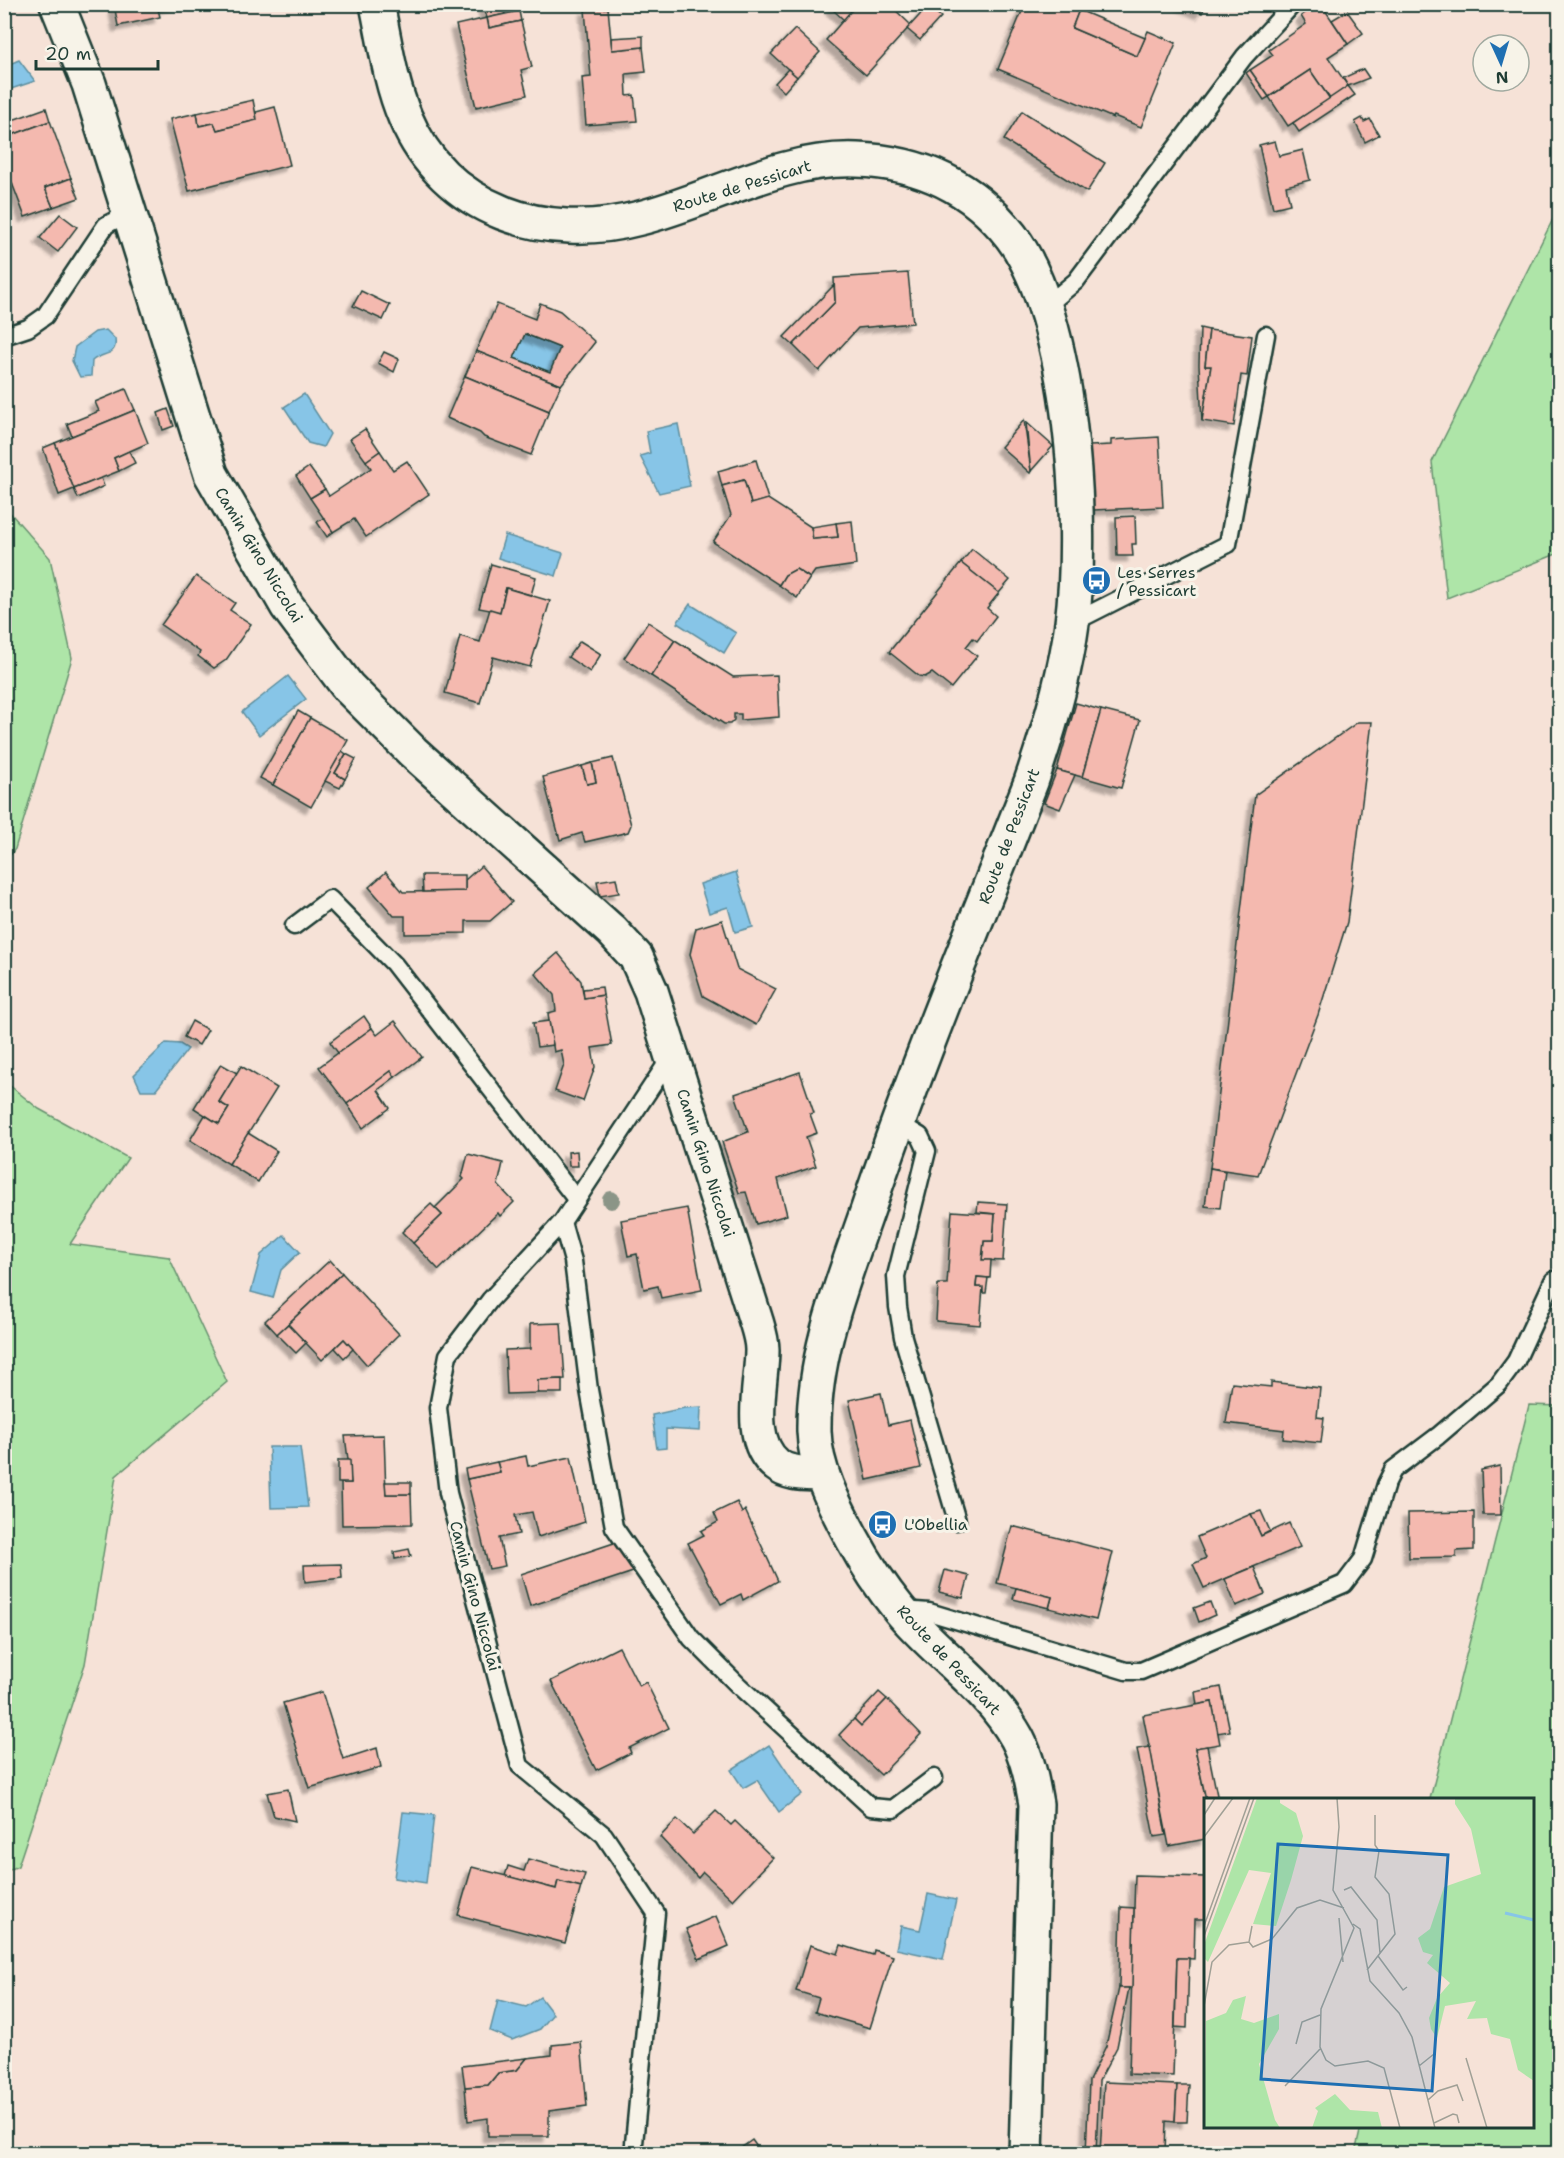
<svg xmlns="http://www.w3.org/2000/svg" width="1564" height="2158" font-family="'Shantell Sans',sans-serif">
<style>
.green{fill:#aee5a8;stroke:#66916e;stroke-width:1.5}
.water{fill:#87c5e7;stroke:#5d8f9f;stroke-width:1.5}
.building{fill:#f4b9af;stroke:#1f3d34;stroke-width:1.5;fill-rule:evenodd;filter:url(#shadow)}
.lines{fill:none;stroke-linecap:round;stroke-linejoin:round}
.lane-casing{stroke:#1f3d34;stroke-width:21}
.street-casing{stroke:#1f3d34;stroke-width:38}
.secondary-casing{stroke:#1f3d34;stroke-width:38}
.lane{stroke:#f7f3e8;stroke-width:16}
.street{stroke:#f7f3e8;stroke-width:33}
.secondary{stroke:#f7f3e8;stroke-width:33}
.tree{fill:#8b9587}
.labels{text-anchor:middle;dominant-baseline:central;stroke-width:6;stroke-linejoin:round;paint-order:stroke}
.street-label{font-size:16px;fill:#1f3d34;stroke:#f7f3e8}
.poi-label{font-size:16px;fill:#1f3d34;stroke:#f7f3e8;text-anchor:start}
.inset-river{fill:none;stroke:#87c5e7;stroke-width:3}
.inset-road{fill:none;stroke:#a0a096;stroke-width:1.5}
.view{fill:#1f6fb2;fill-opacity:0.15;stroke:#1f6fb2;stroke-width:3}
.inset-edge{fill:none;stroke:#1f3d34;stroke-width:3}
</style>
<defs>
<filter id="shadow"><feDropShadow dx="-5.5" dy="5.5" stdDeviation="1.5" flood-color="#0004"/></filter>
</defs>
<rect width="100%" height="100%" fill="#f6e2d7"/>
<filter id="ink" filterUnits="userSpaceOnUse"><feTurbulence type="fractalNoise" baseFrequency=".0167" numOctaves="2"/><feDisplacementMap in="SourceGraphic" scale="12" xChannelSelector="R" yChannelSelector="G"/><feConvolveMatrix kernelMatrix="1 2 1 2 8 2 1 2 1" color-interpolation-filters="sRGB"/></filter>
<g filter="url(#ink)">
<g class="green">
<polygon points="1559,207 1559,553 1447,598 1432,462"/>
<polygon points="5,507 50,558 72,658 15,849 5,862"/>
<polygon points="4,1081 39,1109 128,1158 70,1244 169,1257 227,1382 116,1476 85,1664 18,1866 5,1872"/>
<polygon points="1529,1405 1560,1406 1559,2153 1355,2153 1361,2127 1532,2126 1532,1800 1430,1799"/>
</g>
<g class="water">
<polygon points="19,60 35,81 5,91 5,66"/>
<path d="M 106,330 L 115,339 C 118,357 101,352 92,361 L 91,376 L 80,377 L 72,361 L 75,347 L 95,332 Z"/>
<polygon points="525,334 560,348 550,372 514,358"/>
<polygon points="304,394 330,434 323,447 308,443 284,407"/>
<polygon points="678,424 690,486 659,493 640,456 650,453 646,431"/>
<polygon points="505,535 563,553 556,576 498,558"/>
<polygon points="690,604 736,633 724,653 677,623"/>
<polygon points="288,676 306,699 259,735 242,712"/>
<polygon points="736,872 753,927 735,932 728,907 709,913 700,884"/>
<polygon points="166,1043 180,1044 188,1049 156,1090 141,1090 134,1075"/>
<polygon points="284,1235 300,1252 281,1270 273,1298 251,1292 261,1255"/>
<polygon points="701,1407 700,1431 666,1429 666,1448 657,1449 652,1415 684,1408"/>
<polygon points="269,1447 300,1447 308,1507 271,1508"/>
<polygon points="769,1745 802,1794 779,1812 757,1780 743,1788 731,1770"/>
<polygon points="403,1812 434,1815 426,1883 394,1878"/>
<polygon points="928,1894 956,1900 943,1959 896,1949 901,1926 920,1930"/>
<polygon points="540,1997 553,2014 540,2029 512,2040 490,2031 498,2000 526,2007"/>
</g>
<g class="building">
<polygon points="114,4 177,4 158,9 160,17 118,26"/>
<polygon points="483,4 503,4 505,14 487,18"/>
<polygon points="834,4 857,4 844,20 831,8"/>
<polygon points="857,4 889,4 911,25 866,75 826,40"/>
<polygon points="1025,4 1064,4 1079,10 1072,28 1137,56 1148,31 1176,43 1141,127 1114,116 1113,118 998,69"/>
<polygon points="1181,4 1206,4 1202,13"/>
<polygon points="1318,4 1321,4 1348,44 1328,57 1348,86 1330,99 1310,70 1269,97 1250,70 1273,55 1269,50 1306,24 1301,16"/>
<polygon points="928,6 941,17 920,40 907,29"/>
<polygon points="608,8 612,50 643,47 646,72 626,74 627,96 634,95 637,121 586,125 582,78 591,77 585,10"/>
<polygon points="1079,10 1145,38 1137,56 1072,28"/>
<polygon points="519,11 521,21 489,28 487,18"/>
<polygon points="1347,11 1363,33 1348,44 1332,20"/>
<polygon points="487,18 489,28 521,21 532,67 521,70 527,95 476,107 456,25"/>
<polygon points="795,29 820,52 797,77 771,54"/>
<polygon points="643,36 643,47 612,50 611,38"/>
<polygon points="788,69 797,77 784,92 775,83"/>
<polygon points="1363,69 1369,78 1348,86 1343,78"/>
<polygon points="1250,70 1269,97 1264,100 1246,73"/>
<polygon points="1310,70 1330,99 1288,126 1269,97"/>
<polygon points="1348,86 1355,95 1299,132 1293,123"/>
<polygon points="253,100 257,120 217,130 214,123 199,126 197,113"/>
<polygon points="275,107 290,165 189,191 170,119 197,113 199,126 214,123 217,130 257,120 256,112"/>
<polygon points="46,108 50,121 4,138 4,123"/>
<polygon points="1022,111 1105,163 1087,192 1004,140"/>
<polygon points="1362,118 1364,122 1370,119 1379,135 1365,142 1355,122"/>
<polygon points="50,121 71,178 45,188 53,207 25,217 4,162 4,138"/>
<polygon points="1275,141 1279,156 1303,150 1310,180 1286,186 1290,204 1273,208 1259,145"/>
<polygon points="71,178 79,198 53,207 45,188"/>
<polygon points="60,214 77,227 58,252 40,238"/>
<polygon points="908,273 913,323 858,328 819,371 793,345 835,302 834,278"/>
<polygon points="834,285 835,302 793,345 784,337"/>
<polygon points="361,291 390,305 383,320 353,306"/>
<path d="M 540,303 L 560,311 L 595,342 L 561,385 L 476,351 L 497,304 L 535,319 ZM 525,334 L 560,348 L 550,372 L 514,358 Z"/>
<polygon points="1200,328 1209,330 1205,366 1211,366 1202,421 1199,365"/>
<polygon points="1209,330 1252,336 1247,376 1241,375 1234,426 1202,421 1211,366 1205,366"/>
<polygon points="476,351 561,385 549,411 465,376"/>
<polygon points="384,352 399,359 394,372 378,363"/>
<polygon points="465,376 549,411 531,455 484,437 480,433 447,418"/>
<polygon points="126,389 135,410 72,436 67,424 99,411 95,402"/>
<polygon points="168,409 174,426 163,430 158,413"/>
<polygon points="135,410 148,443 114,458 119,471 74,489 55,443"/>
<polygon points="1024,420 1031,471 1030,473 1001,447"/>
<polygon points="1026,422 1053,446 1031,471 1028,443"/>
<polygon points="365,429 380,451 366,461 350,439"/>
<polygon points="1159,437 1163,507 1093,510 1090,446 1111,445 1111,440"/>
<polygon points="55,443 74,489 59,495 43,448"/>
<polygon points="129,451 135,463 119,471 114,458"/>
<polygon points="380,451 393,470 407,461 429,494 366,537 354,519 333,532 310,498 325,489 329,496 371,468 366,461"/>
<polygon points="756,460 768,499 751,504 744,480 722,486 718,471"/>
<polygon points="309,467 325,489 310,498 296,476"/>
<polygon points="101,478 104,486 78,498 74,489"/>
<polygon points="744,480 751,504 768,499 811,527 813,539 838,537 836,523 852,521 856,565 815,571 810,578 796,569 785,575 779,585 713,542 731,515 722,486"/>
<polygon points="1135,516 1136,544 1132,544 1133,556 1117,556 1116,517"/>
<polygon points="324,518 333,532 327,537 317,522"/>
<polygon points="836,523 838,537 813,539 811,527"/>
<polygon points="972,549 1010,580 999,593 961,563"/>
<polygon points="961,563 999,593 987,608 996,616 977,641 973,638 966,647 977,656 951,688 932,673 925,677 919,676 889,652"/>
<polygon points="491,564 536,577 531,595 506,588 500,612 479,608"/>
<polygon points="796,569 810,578 797,598 779,585 785,575"/>
<polygon points="196,576 235,603 230,610 251,624 226,660 214,668 198,656 200,652 161,625"/>
<polygon points="506,588 550,601 530,667 493,657 480,703 445,693 460,636 480,642 490,609 500,612"/>
<polygon points="648,622 675,640 651,676 624,658"/>
<polygon points="675,640 733,677 777,675 779,717 741,720 741,714 734,714 734,720 730,724 724,724 651,676"/>
<polygon points="580,641 601,654 590,672 568,657"/>
<polygon points="1076,703 1101,710 1082,777 1057,770"/>
<polygon points="1101,710 1140,720 1121,788 1082,777"/>
<polygon points="298,711 310,718 273,785 260,778"/>
<polygon points="310,718 348,740 311,807 273,785"/>
<polygon points="1358,722 1372,722 1347,922 1318,1015 1258,1175 1210,1168 1255,795"/>
<polygon points="342,751 346,754 335,773 345,779 340,788 325,781"/>
<polygon points="346,754 356,759 345,779 335,773"/>
<polygon points="613,758 631,825 628,832 585,842 582,833 560,840 543,777 582,766 587,784 596,782 592,763"/>
<polygon points="592,763 596,782 587,784 582,766"/>
<polygon points="1057,770 1075,775 1060,809 1044,803"/>
<polygon points="481,866 512,902 490,921 466,921 466,933 405,934 405,916 394,916 369,887 386,872 403,892 465,891 465,880"/>
<polygon points="422,875 465,875 465,891 423,892"/>
<polygon points="616,878 619,893 600,896 597,881"/>
<polygon points="722,920 737,969 776,989 756,1025 703,996 690,954 696,928"/>
<polygon points="558,953 581,981 584,998 603,995 612,1045 592,1048 595,1067 583,1101 555,1091 564,1065 561,1050 554,1052 549,1021 548,1013 556,1011 554,995 535,973"/>
<polygon points="602,987 603,995 584,998 583,989"/>
<polygon points="364,1016 372,1028 338,1053 330,1042"/>
<polygon points="192,1021 208,1030 199,1045 184,1037"/>
<polygon points="395,1021 422,1057 395,1077 391,1071 347,1104 319,1067 372,1028 377,1035"/>
<polygon points="549,1021 553,1045 537,1047 533,1023"/>
<polygon points="221,1064 237,1073 219,1102 229,1108 219,1124 194,1108"/>
<polygon points="241,1066 277,1088 229,1164 190,1140 205,1115 219,1124 229,1108 219,1102"/>
<polygon points="391,1071 395,1077 378,1090 390,1108 363,1128 347,1104"/>
<polygon points="800,1072 814,1113 810,1114 817,1133 806,1137 816,1166 778,1179 787,1215 756,1224 746,1192 739,1193 722,1142 748,1132 735,1094"/>
<polygon points="248,1133 277,1151 258,1182 229,1164"/>
<polygon points="577,1151 578,1166 569,1166 568,1152"/>
<polygon points="468,1154 503,1163 498,1185 514,1202 500,1216 498,1213 439,1270 413,1243 442,1215 435,1208 464,1179 462,1177"/>
<polygon points="1210,1168 1225,1171 1220,1208 1205,1206"/>
<polygon points="978,1202 1007,1204 1003,1261 982,1260 984,1241 993,1241 995,1214 977,1212"/>
<polygon points="431,1204 442,1215 413,1243 402,1232"/>
<polygon points="687,1208 702,1290 661,1298 658,1286 644,1289 637,1254 628,1256 621,1220"/>
<polygon points="952,1211 995,1214 993,1241 984,1241 982,1260 991,1260 990,1278 977,1277 976,1287 983,1287 980,1325 936,1321 938,1284 947,1284"/>
<polygon points="330,1260 342,1273 277,1334 265,1321"/>
<polygon points="342,1273 399,1334 367,1365 344,1339 322,1360 288,1324"/>
<polygon points="977,1277 988,1278 986,1293 983,1293 983,1287 976,1287"/>
<polygon points="561,1323 565,1379 538,1380 538,1393 507,1394 505,1350 530,1349 530,1324"/>
<polygon points="288,1324 306,1343 296,1353 277,1334"/>
<polygon points="344,1339 353,1349 344,1358 335,1348"/>
<polygon points="562,1379 562,1393 538,1393 538,1380"/>
<polygon points="1271,1382 1320,1388 1317,1417 1324,1418 1321,1443 1283,1439 1284,1430 1226,1423 1232,1383 1271,1387"/>
<polygon points="881,1393 888,1425 910,1420 921,1468 867,1480 849,1400"/>
<polygon points="384,1435 386,1494 411,1494 412,1524 342,1525 341,1483 351,1483 345,1436"/>
<polygon points="526,1456 528,1466 571,1457 585,1522 538,1537 532,1512 515,1515 519,1534 499,1538 505,1566 489,1569 467,1479 500,1472 497,1462"/>
<polygon points="338,1460 350,1460 351,1483 338,1483"/>
<polygon points="497,1462 500,1472 467,1479 465,1469"/>
<polygon points="1500,1466 1501,1515 1483,1515 1481,1470"/>
<polygon points="385,1482 411,1482 411,1494 386,1494"/>
<polygon points="737,1502 742,1513 745,1510 778,1581 743,1600 741,1594 721,1604 688,1543 704,1535 701,1531 718,1522 714,1513"/>
<polygon points="1261,1511 1270,1531 1261,1536 1251,1514"/>
<polygon points="1474,1512 1474,1550 1456,1551 1456,1557 1409,1558 1408,1513"/>
<polygon points="1251,1514 1261,1536 1289,1523 1300,1547 1204,1588 1193,1564 1206,1558 1197,1537"/>
<polygon points="1012,1526 1113,1552 1096,1620 1049,1608 1052,1597 997,1583"/>
<polygon points="617,1542 636,1571 530,1606 521,1574"/>
<polygon points="409,1549 411,1556 395,1559 394,1552"/>
<polygon points="341,1564 342,1578 305,1582 304,1565"/>
<polygon points="1254,1567 1265,1594 1236,1606 1225,1579"/>
<polygon points="945,1570 969,1576 963,1598 939,1592"/>
<polygon points="1016,1588 1052,1597 1049,1608 1013,1599"/>
<polygon points="1210,1602 1215,1615 1199,1622 1194,1608"/>
<polygon points="619,1647 639,1686 646,1682 669,1728 629,1748 631,1753 596,1770 551,1681"/>
<polygon points="1221,1687 1230,1731 1217,1733 1212,1702 1197,1705 1195,1692"/>
<polygon points="322,1692 343,1759 377,1748 381,1767 309,1788 283,1703"/>
<polygon points="879,1692 887,1699 861,1726 854,1719"/>
<polygon points="887,1699 921,1734 881,1775 839,1735 854,1719 861,1726"/>
<polygon points="1212,1702 1220,1744 1195,1748 1206,1800 1206,1839 1169,1846 1143,1715"/>
<polygon points="1207,1746 1218,1800 1206,1800 1195,1748"/>
<polygon points="1150,1747 1166,1835 1154,1837 1137,1749"/>
<polygon points="288,1789 295,1821 274,1816 267,1793"/>
<polygon points="716,1811 731,1825 735,1821 773,1858 733,1900 703,1872 698,1878 660,1837 677,1819 693,1834"/>
<polygon points="528,1859 585,1874 581,1887 558,1881 556,1889 505,1876 508,1866 524,1871"/>
<polygon points="472,1867 556,1889 558,1881 581,1887 565,1943 458,1915"/>
<polygon points="1135,1875 1206,1877 1206,1919 1195,1919 1194,1959 1177,1958 1173,2076 1129,2074"/>
<polygon points="1121,1907 1134,1908 1132,1988 1119,1988"/>
<polygon points="716,1916 729,1946 699,1959 686,1929"/>
<polygon points="810,1945 838,1954 841,1945 873,1955 874,1950 893,1956 870,2028 815,2012 819,1998 796,1991"/>
<polygon points="1177,1958 1189,1958 1187,2028 1175,2027"/>
<polygon points="1119,1988 1129,1988 1117,2047 1099,2081 1096,2154 1086,2154 1089,2081 1106,2046"/>
<polygon points="581,2042 587,2106 549,2111 549,2136 488,2136 488,2118 468,2121 465,2087 488,2085 498,2073 517,2070 527,2058 552,2055 552,2045"/>
<polygon points="527,2058 517,2070 498,2073 488,2085 465,2087 462,2066"/>
<polygon points="1104,2082 1177,2085 1175,2122 1166,2121 1165,2154 1100,2154"/>
<polygon points="1177,2085 1189,2085 1187,2122 1175,2122"/>
<polygon points="752,2140 762,2154 733,2154"/>
</g>
<g class="lines">
<defs>
<g id="lane">
<polyline points="1045,307 1076,281 1244,57 1293,4"/>
<polyline points="4,336 28,328 45,316 106,225 129,213"/>
<polyline points="1072,623 1228,544 1266,335"/>
<polyline points="294,926 330,899 394,964 576,1199"/>
<polyline points="897,1122 920,1136 927,1151 896,1276 898,1307 903,1337 957,1521"/>
<polyline points="562,1222 573,1261 589,1390 614,1527 691,1638 738,1685 871,1807 893,1809 934,1778"/>
<polyline points="902,1610 929,1612 1126,1671 1141,1671 1344,1584 1363,1559 1386,1484 1393,1470 1438,1436 1499,1384 1516,1361 1553,1281 1560,1278"/>
<polyline points="633,2154 656,1913 604,1835 520,1766 448,1493 438,1408 448,1355 490,1300 562,1222 671,1057"/>
</g>
<path id="street" d="M 57,4 L 89,84 L 211,474 L 287,606 L 348,687 L 413,752 L 612,931 L 636,957 L 651,991 L 755,1318 C 758,1328 762,1339 762,1350 C 762,1385 745,1440 777,1465 C 789,1475 808,1473 822,1474"/>
<path id="secondary" d="M 377,4 C 385,42 390,82 405,117 C 445,212 546,243 640,218 C 712,200 781,157 857,160 C 919,162 972,186 1011,236 C 1072,316 1085,524 1072,623 C 1065,677 1049,730 1031,782 C 976,923 917,1063 869,1206 C 844,1279 813,1353 814,1431 C 815,1469 835,1506 852,1538 C 865,1562 881,1587 899,1609 C 936,1654 989,1687 1017,1738 C 1028,1759 1032,1781 1036,1804 L 1026,2154"/>
</defs>
<use href="#lane" class="lane-casing"/>
<use href="#street" class="street-casing"/>
<use href="#secondary" class="secondary-casing"/>
<use href="#lane" class="lane"/>
<use href="#street" class="street"/>
<use href="#secondary" class="secondary"/>
</g>
<circle class="tree" cx="611" cy="1200" r="9"/>
</g>
<defs>
<symbol id="bus-disc" viewBox="-11 -11 22 22"><circle r="9.5" fill="#1f6fb2" stroke="#f7f3e8"/><path d="M-5-6H5V4H4V6H2V4H-2V6H-4V4H-5ZM-3.5-4V0h7V-4ZM-3.5 1.2v1.5H-2V1.2ZM2 1.2v1.5H3.5V1.2Z" fill="#fff"/></symbol>
</defs>
<g fill-rule="evenodd">
<use href="#bus-disc" x="1080" y="564" width="33" height="33"/>
<use href="#bus-disc" x="866" y="1508" width="33" height="33"/>
</g>
<g class="labels">
<g class="street-label">
<text transform="translate(742 186) rotate(-17)">Route de Pessicart</text>
<text transform="translate(259 555) rotate(59)">Camin Gino Niccolai</text>
<text transform="translate(1009 836) rotate(-69)">Route de Pessicart</text>
<text transform="translate(706 1163) rotate(72)">Camin Gino Niccolai</text>
<text transform="translate(475 1596) rotate(75)">Camin Gino Niccolai</text>
<text transform="translate(949 1660) rotate(47)">Route de Pessicart</text>
</g>
<g class="poi-label">
<text x="1117" y="572">Les Serres<tspan x="1117" dy="18">/ Pessicart</tspan></text>
<text x="904" y="1524">L'Obellia</text>
</g>
</g>
<g transform="translate(1204 1798)">
<rect width="330" height="330" fill="#f6e2d7"/>
<path d="M 53,0 L 76,0 L 76,5 L 92,15 L 99,38 L 87,82 L 72,128 L 49,126 L 67,75 L 45,72 L 4,164 L 0,160 L 0,147 ZM 251,0 L 330,0 L 330,283 L 314,272 L 306,241 L 287,236 L 283,220 L 263,221 L 272,203 L 241,208 L 233,240 L 227,231 L 225,220 L 233,200 L 246,185 L 223,165 L 229,157 L 219,154 L 214,140 L 226,131 L 240,89 L 277,76 L 267,31 L 251,6 ZM 42,198 L 37,221 L 50,225 L 75,216 L 75,231 L 55,266 L 71,322 L 76,330 L 0,330 L 2,223 L 22,215 L 29,202 ZM 131,296 L 146,312 L 174,314 L 178,330 L 108,330 L 114,313 L 111,310 Z" fill="#aee5a8"/>
<path class="inset-river" d="M 301,115 L 330,122"/>
<path class="inset-road" d="M 133,0 L 135,29 L 129,92 L 150,130 L 117,211 L 116,249 L 122,262 L 131,268 L 164,263 L 180,270 L 196,330M 0,17 L 11,0M 0,39 L 29,0M 0,67 L 0,86M 140,92 L 147,89 L 173,122 L 176,155M 135,120 L 139,164M 149,126 L 156,131 L 166,183 L 195,215 L 208,239 L 231,330M 0,128 L 46,0M 48,128 L 45,144 L 49,149 L 68,141 L 93,110 L 116,102 L 140,110M 0,138 L 50,0M 174,158 L 199,192 L 203,189M 163,172 L 191,136 L 185,96 L 171,79 L 175,53 L 171,47 L 171,17M 0,208 L 8,164 L 25,147 L 45,144M 92,246 L 98,224 L 116,217M 262,260 L 283,330M 215,268 L 230,256M 81,288 L 116,251M 224,302 L 234,293 L 253,287 L 259,303M 230,325 L 249,316 L 253,317 L 255,325"/>
<path class="view" d="M 74,46 L 244,57 L 228,293 L 57,281 Z"/>
<rect width="330" height="330" class="inset-edge"/>
</g>
<rect width="1564" height="2158" fill="none" stroke="#f7f3e8" stroke-width="24"/>
<rect x="12" y="12" width="1540" height="2134" fill="none" stroke="#1f3d34" stroke-width="2" filter="url(#ink)"/>
<g transform="translate(1501 63) rotate(176)"><circle r="28" fill="#f7f3e8" stroke="#a1aaa0" stroke-width="1.5"/>
<path d="M0-4.5L10 22L0 15L-10 22Z" fill="#1f6fb2"/>
<text y="-9" font-size="16" font-weight="bold" text-anchor="middle" fill="#1f3d34">N</text>
</g>
<path d="M36 60v9h122v-9" fill="none" stroke="#1f3d34" stroke-width="3"/>
<text x="45" y="60" font-size="18" fill="#1f3d34" stroke="#f7f3e8" stroke-width="4.5" paint-order="stroke">20 m</text>
</svg>
